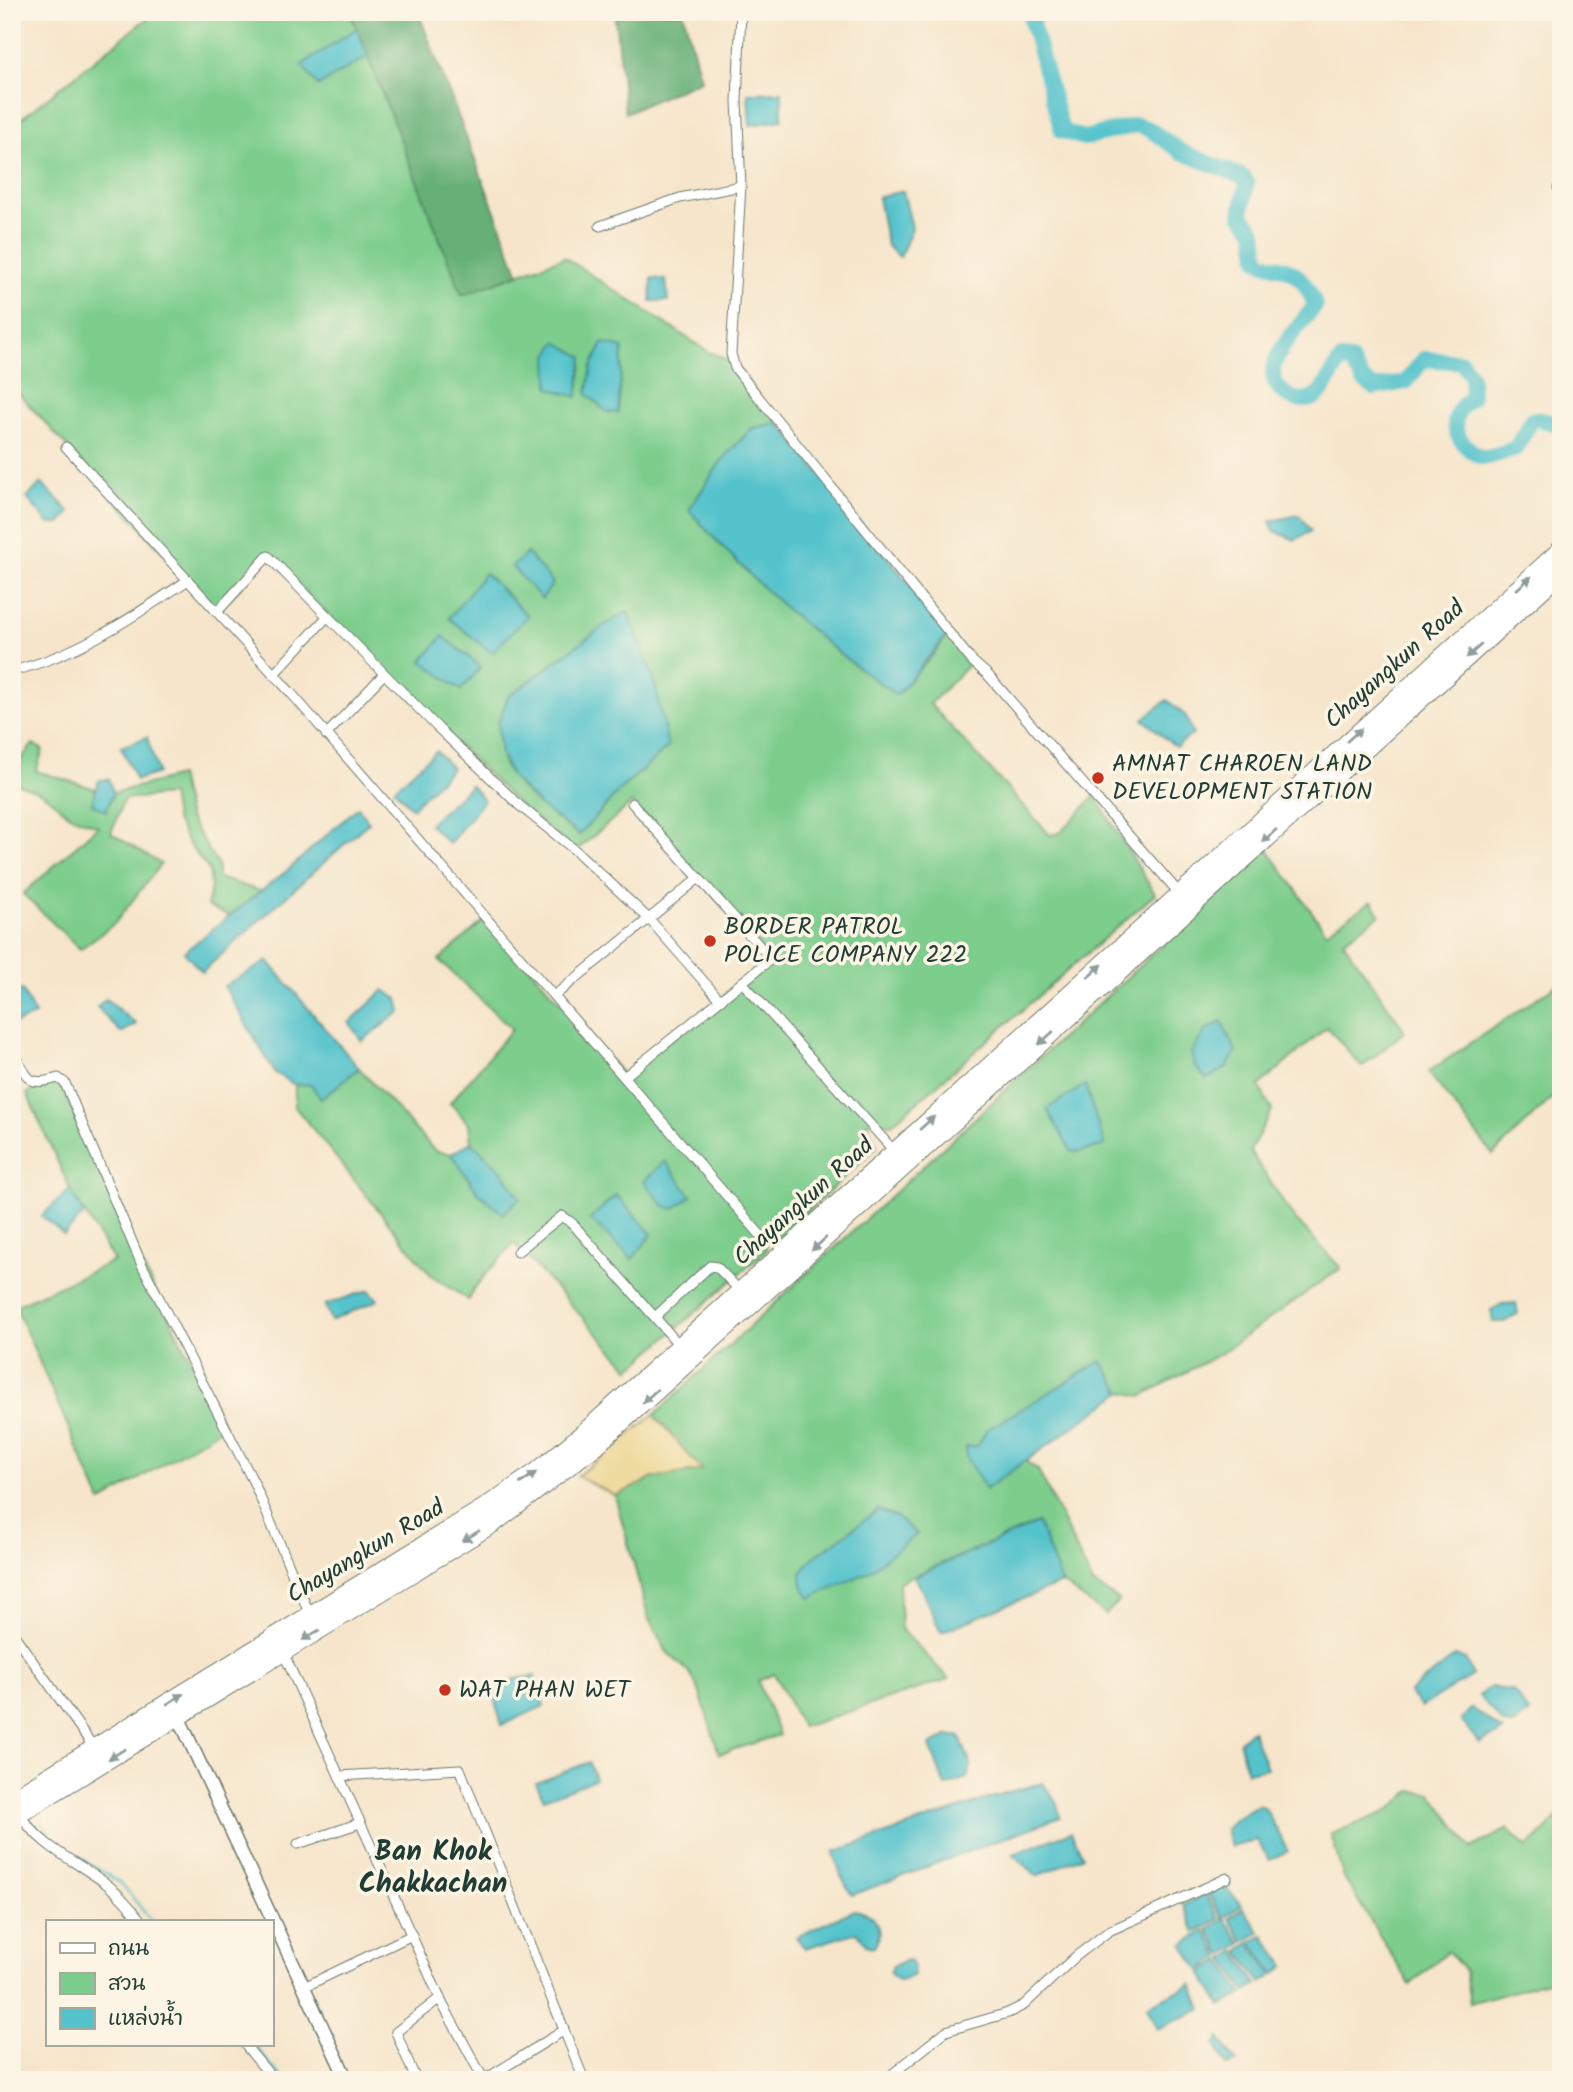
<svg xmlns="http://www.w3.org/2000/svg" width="1573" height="2092" font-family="Kalam,'Playpen Sans Thai',sans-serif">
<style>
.green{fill:#7dcd8d;stroke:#4e8560;stroke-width:2;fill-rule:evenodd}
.forest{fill:#66b078;stroke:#427656;stroke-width:2}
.sand{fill:#eeda9e;stroke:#868c69;stroke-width:2}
.water{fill:#55c3cc;stroke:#3a8080;stroke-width:2}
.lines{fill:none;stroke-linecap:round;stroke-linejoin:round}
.stream{stroke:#55c3cc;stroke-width:2.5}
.river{stroke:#55c3cc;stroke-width:16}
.street-casing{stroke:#6a7869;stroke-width:11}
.secondary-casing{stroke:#6a7869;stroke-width:15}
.highway-casing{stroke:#6a7869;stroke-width:20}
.street{stroke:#fff;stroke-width:9}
.secondary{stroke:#fff;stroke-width:12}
.highway{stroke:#fff;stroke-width:18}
.oneway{fill:#8f9e9a}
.poi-dot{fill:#c8321e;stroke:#fcf5e5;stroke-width:2.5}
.labels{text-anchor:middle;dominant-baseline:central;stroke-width:7;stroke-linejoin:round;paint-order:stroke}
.street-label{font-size:24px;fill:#1f3d34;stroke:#fcf5e5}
.poi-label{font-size:24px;fill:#1f3d34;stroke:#fcf5e5;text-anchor:start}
.quarter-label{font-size:28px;font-weight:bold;fill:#1f3d34;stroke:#fcf5e5}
</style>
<rect width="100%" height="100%" fill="#fcf5e5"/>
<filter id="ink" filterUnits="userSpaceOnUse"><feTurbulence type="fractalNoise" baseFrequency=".0143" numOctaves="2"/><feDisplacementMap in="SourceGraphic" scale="14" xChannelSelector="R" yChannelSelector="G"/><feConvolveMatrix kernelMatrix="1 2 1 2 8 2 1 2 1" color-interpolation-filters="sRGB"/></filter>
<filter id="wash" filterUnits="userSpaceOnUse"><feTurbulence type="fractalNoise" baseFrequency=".00686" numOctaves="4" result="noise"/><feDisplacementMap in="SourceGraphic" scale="28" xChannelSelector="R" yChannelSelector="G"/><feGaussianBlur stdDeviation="1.57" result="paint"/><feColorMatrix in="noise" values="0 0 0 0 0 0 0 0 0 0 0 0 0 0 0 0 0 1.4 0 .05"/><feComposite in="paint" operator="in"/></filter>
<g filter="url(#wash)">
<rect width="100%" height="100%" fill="#f6e5cb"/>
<g class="green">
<path d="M 155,12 L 350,12 L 357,28 L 303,66 L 318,86 L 368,56 L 462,295 L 564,257 L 709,352 L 732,361 L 779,423 L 752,428 L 721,461 L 689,510 C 750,580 820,643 896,694 L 934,654 L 949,633 L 972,661 L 930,704 L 1050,835 L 1060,833 L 1095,796 L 1155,894 L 892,1124 L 867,1122 L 877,1147 L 774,1243 L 765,1240 L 767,1250 L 630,1369 L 514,1243 L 474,1288 L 469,1300 L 431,1275 L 295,1107 L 295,1085 L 311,1084 L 321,1099 L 359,1068 L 435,1151 L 451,1154 L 478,1192 L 502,1171 L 471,1142 L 469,1124 L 450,1103 L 512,1029 L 439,960 L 487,918 L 624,1076 L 770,959 L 632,803 L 576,851 L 520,806 L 269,556 L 217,612 L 12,386 L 12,126 ZM 628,612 L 668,747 L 622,788 L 579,835 C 557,818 502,783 501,752 C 500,734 506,714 508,697 L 605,625 Z"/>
<polygon points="33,744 43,750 36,771 96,789 92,804 106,810 113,793 179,776 189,818 218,865 218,878 261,891 229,916 207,906 211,886 209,870 190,846 175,819 171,795 124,799 111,833 161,864 115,923 80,949 23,894 98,826 71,816 42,793 18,784 12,778 12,770"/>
<polygon points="1267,848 1326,932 1372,901 1380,915 1343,941 1405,1031 1362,1067 1327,1027 1259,1086 1272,1110 1250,1151 1294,1218 1341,1268 1220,1354 1142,1396 1122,1392 1101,1361 988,1430 977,1446 986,1489 1024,1460 1038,1470 1093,1584 1119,1600 1106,1615 1062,1583 1037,1523 899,1582 901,1629 949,1679 802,1727 774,1674 758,1681 779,1735 719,1754 699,1690 690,1673 667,1652 649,1619 615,1496 653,1478 702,1470 654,1415"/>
<polygon points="1561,982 1561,1089 1493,1155 1428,1072"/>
<polygon points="58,1078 141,1263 225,1426 101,1502 15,1306 114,1261 70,1189 27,1094 39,1084"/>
<polygon points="1411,1791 1431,1793 1471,1848 1508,1829 1527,1848 1561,1814 1561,1977 1470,2003 1465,1971 1448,1951 1410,1985 1343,1876 1331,1834 1388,1811"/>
</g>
<g class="forest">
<polygon points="350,12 418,12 519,274 462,295"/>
<polygon points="634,12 683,12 701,80 625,113 615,17"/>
</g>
<polygon class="sand" points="654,1415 702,1470 653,1478 615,1496 577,1476"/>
<g class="water">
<polygon points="357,28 368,56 318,86 302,65"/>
<polygon points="782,92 782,120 750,125 748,93"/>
<polygon points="903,191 912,228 900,257 887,246 878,197"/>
<polygon points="652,278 666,280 668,301 651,301"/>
<polygon points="557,342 583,357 577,397 549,388 548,355"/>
<polygon points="603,343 623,348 618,413 607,412 587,394 592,366"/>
<path d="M 779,423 L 949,633 L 897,695 C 820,643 750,580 689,510 L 721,461 L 752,428 Z"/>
<polygon points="41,483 70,512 60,524 49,524 27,498"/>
<polygon points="1299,515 1311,531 1295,540 1274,531 1270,521"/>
<polygon points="527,553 553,583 542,599 512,567"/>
<polygon points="485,573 528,616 492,653 449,618"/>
<polygon points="628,612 654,679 668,747 622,788 579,835 542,807 512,778 501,754 498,723 508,697 605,625"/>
<polygon points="443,636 481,667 461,690 422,661"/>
<polygon points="1167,700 1186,716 1193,734 1176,747 1143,719"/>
<polygon points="147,737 158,773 136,780 121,747"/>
<polygon points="436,751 452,768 412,808 394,789"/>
<polygon points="109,779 113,793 106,811 92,804 99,780"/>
<polygon points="471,785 484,800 449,844 429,824"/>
<polygon points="358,807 369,822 202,972 184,952 289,869"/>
<polygon points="268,961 359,1068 321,1099 311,1084 295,1085 275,1073 224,986"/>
<polygon points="22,990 35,1015 12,1025 12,994"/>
<polygon points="384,990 398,999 401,1011 362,1041 349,1023"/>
<polygon points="106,999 136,1024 121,1033 97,1007"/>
<polygon points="1222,1022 1236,1052 1225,1069 1206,1079 1195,1066 1191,1053 1206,1030"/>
<polygon points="1085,1085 1105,1145 1079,1152 1071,1151 1047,1109"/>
<polygon points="471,1142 502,1171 520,1198 503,1214 478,1192 451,1154"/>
<polygon points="665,1161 691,1196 674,1209 664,1206 644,1181"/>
<polygon points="70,1189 84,1214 64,1235 42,1216"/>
<polygon points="616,1195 652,1234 632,1259 590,1219"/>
<polygon points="369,1290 378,1300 331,1321 325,1305"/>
<polygon points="1516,1303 1518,1314 1504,1322 1493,1322 1491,1310 1502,1304"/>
<polygon points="1101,1361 1122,1392 986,1489 966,1458 966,1447 977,1446 987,1430"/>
<polygon points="878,1510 896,1517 917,1534 866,1573 810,1598 802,1584 801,1573 813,1558"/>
<polygon points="1038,1523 1062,1583 941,1632 915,1576"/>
<polygon points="1455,1656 1465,1659 1473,1675 1421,1707 1409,1692"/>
<polygon points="535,1676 544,1706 502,1725 493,1694 511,1680"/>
<polygon points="1491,1687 1513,1691 1529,1713 1513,1725 1504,1724 1479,1696"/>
<polygon points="1472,1708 1503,1731 1479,1743 1461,1720"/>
<polygon points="1252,1730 1267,1768 1247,1772 1239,1741"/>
<polygon points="947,1736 960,1736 971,1766 967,1778 945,1786 930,1745"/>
<polygon points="589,1762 595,1779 544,1799 536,1783"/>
<polygon points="1043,1783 1057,1803 1060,1817 852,1895 841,1876 834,1852 1005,1793"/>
<polygon points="1259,1805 1265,1808 1288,1851 1269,1860 1257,1840 1231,1847 1226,1829 1234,1820"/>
<polygon points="1071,1832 1083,1856 1037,1876 1013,1854"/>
<polygon points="1222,1884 1242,1905 1222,1918 1208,1893"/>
<polygon points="1205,1894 1219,1919 1195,1932 1183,1904"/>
<polygon points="1243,1908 1260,1932 1243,1942 1229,1918"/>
<path d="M 854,1910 C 873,1912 886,1930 874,1947 L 866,1945 L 857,1932 L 805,1948 L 796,1937 Z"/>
<polygon points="1225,1919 1241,1944 1222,1955 1208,1929"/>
<polygon points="1205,1930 1220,1957 1200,1970 1183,1945"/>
<polygon points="1263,1935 1285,1966 1275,1974 1251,1942"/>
<polygon points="1249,1943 1273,1975 1261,1983 1239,1951"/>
<polygon points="1236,1951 1257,1985 1246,1992 1224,1959"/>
<polygon points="907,1960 912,1962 914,1975 898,1981 889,1972 893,1966"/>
<polygon points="1221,1960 1243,1994 1221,2006 1201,1972"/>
<polygon points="1192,1984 1202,2009 1157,2029 1147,2006"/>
<polygon points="1220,2038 1237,2063 1227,2066 1215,2044"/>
<polygon points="1315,2073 1450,2073 1453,2080 1316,2080"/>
</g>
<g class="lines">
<g class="stream">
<polyline points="12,1781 16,1785"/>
<polyline points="42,1823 55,1842 121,1883 152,1922"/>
<polyline points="254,2045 284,2080"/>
</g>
<path class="river" d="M 1029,12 L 1062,131 L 1084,138 L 1136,125 L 1149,129 L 1182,152 L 1243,177 L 1247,183 L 1241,214 L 1255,232 L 1258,259 C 1268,267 1272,264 1283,268 C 1300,273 1310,290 1315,306 C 1303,321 1279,347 1274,365 C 1266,389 1301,412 1320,393 C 1328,384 1333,370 1341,360 L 1351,361 L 1363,380 L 1374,388 L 1406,382 L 1424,359 L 1462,362 L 1471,376 L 1472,397 C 1454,410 1449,426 1464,444 C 1469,449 1474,455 1482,457 C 1491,458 1505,451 1515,449 L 1532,420 L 1538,419 L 1561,425"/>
</g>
</g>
<g filter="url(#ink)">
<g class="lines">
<defs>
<g id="street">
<polyline points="741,12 737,101 741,186 731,354 735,368 972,661 988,675 1180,894"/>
<polyline points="1558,188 1561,186"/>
<polyline points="600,226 680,198 741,186"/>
<polyline points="66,447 292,694 764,1239"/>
<polyline points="217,612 268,556 437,727 520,806 576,851 650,920 720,1000"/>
<path d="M 12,671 C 78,655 133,617 188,580"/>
<polyline points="273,675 327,617"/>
<polyline points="326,735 383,675"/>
<polyline points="742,982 895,1152"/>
<polyline points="554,996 699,878"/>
<path d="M 12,1051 C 29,1077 25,1088 58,1078 L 65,1083 L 141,1263 L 254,1483 L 310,1615"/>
<polyline points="624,1077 771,959 632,803"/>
<polyline points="517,1252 562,1216 572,1223 680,1346"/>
<polyline points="655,1317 710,1266 717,1267 741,1292"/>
<polyline points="12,1632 95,1749"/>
<polyline points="283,1652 443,2005 484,2080"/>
<polyline points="339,1776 460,1769 584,2080"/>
<path d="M 19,1814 C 43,1848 72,1859 104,1882 C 119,1893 131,1908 142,1922"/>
<polyline points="298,1844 360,1823"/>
<polyline points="304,1987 412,1935"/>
<polyline points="245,2045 274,2080"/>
<polyline points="416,2080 396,2032 440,1998"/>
<polyline points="484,2080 563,2031"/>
<polyline points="885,2080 946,2031 1008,2013 1024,2005 1075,1957 1109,1931 1227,1878"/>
</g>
<polyline id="secondary" points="178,1716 347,2080"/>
<g id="highway">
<polyline points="12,1799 486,1507 537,1472 585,1432 1561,550"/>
<polyline points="12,1818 495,1522 596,1445 1561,572"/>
</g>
</defs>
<use href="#street" class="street-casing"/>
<use href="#secondary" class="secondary-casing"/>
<use href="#highway" class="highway-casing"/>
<use href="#street" class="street"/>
<use href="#secondary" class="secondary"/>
<use href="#highway" class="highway"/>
</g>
<defs><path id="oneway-solid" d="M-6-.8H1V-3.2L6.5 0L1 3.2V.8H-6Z" transform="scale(1.75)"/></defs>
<g class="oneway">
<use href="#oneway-solid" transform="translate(1524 583) rotate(-42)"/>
<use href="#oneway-solid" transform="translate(1474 651) rotate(138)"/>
<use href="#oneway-solid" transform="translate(1354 735) rotate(-42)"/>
<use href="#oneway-solid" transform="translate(1269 836) rotate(138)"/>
<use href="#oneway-solid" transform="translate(1095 971) rotate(-42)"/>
<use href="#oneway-solid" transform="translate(1046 1038) rotate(138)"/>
<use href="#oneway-solid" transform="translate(927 1123) rotate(-42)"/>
<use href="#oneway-solid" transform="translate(819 1244) rotate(138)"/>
<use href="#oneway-solid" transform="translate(650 1396) rotate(138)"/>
<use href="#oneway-solid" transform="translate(528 1478) rotate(-35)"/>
<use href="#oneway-solid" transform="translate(471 1536) rotate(148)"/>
<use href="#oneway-solid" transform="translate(311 1635) rotate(149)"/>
<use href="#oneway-solid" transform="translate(175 1699) rotate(-32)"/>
<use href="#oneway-solid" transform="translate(117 1754) rotate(148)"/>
</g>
</g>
<g class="poi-dot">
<circle cx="1098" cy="778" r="7"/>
<circle cx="710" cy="941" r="7"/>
<circle cx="445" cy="1690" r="7"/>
</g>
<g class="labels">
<g class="street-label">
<text transform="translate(1395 665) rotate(-42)">Chayangkun Road</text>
<text transform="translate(804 1202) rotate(-42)">Chayangkun Road</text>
<text transform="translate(366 1552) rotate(-31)">Chayangkun Road</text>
</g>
<g class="poi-label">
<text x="1112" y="764">AMNAT CHAROEN LAND<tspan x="1112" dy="28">DEVELOPMENT STATION</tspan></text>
<text x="724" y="927">BORDER PATROL<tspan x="724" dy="28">POLICE COMPANY 222</tspan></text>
<text x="459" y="1690">WAT PHAN WET</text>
</g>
<g class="quarter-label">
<text x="433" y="1852">Ban Khok<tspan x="433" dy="32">Chakkachan</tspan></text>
</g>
</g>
<rect width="1573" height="2092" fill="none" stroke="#fcf5e5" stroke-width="42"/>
<rect x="46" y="1920" width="228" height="126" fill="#fcf5e5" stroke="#a4ab9e" stroke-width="2"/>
<rect x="60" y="1943" width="35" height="10" fill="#ffffff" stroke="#a4ab9e" stroke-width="2"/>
<text x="108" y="1955" font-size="21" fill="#1f3d34">ถนน</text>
<rect x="60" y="1973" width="35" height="21" fill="#7dcd8d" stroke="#a4ab9e" stroke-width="2"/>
<text x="108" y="1990" font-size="21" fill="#1f3d34">สวน</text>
<rect x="60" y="2008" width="35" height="21" fill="#55c3cc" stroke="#a4ab9e" stroke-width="2"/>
<text x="108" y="2025" font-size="21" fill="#1f3d34">แหล่งน้ำ</text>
</svg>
